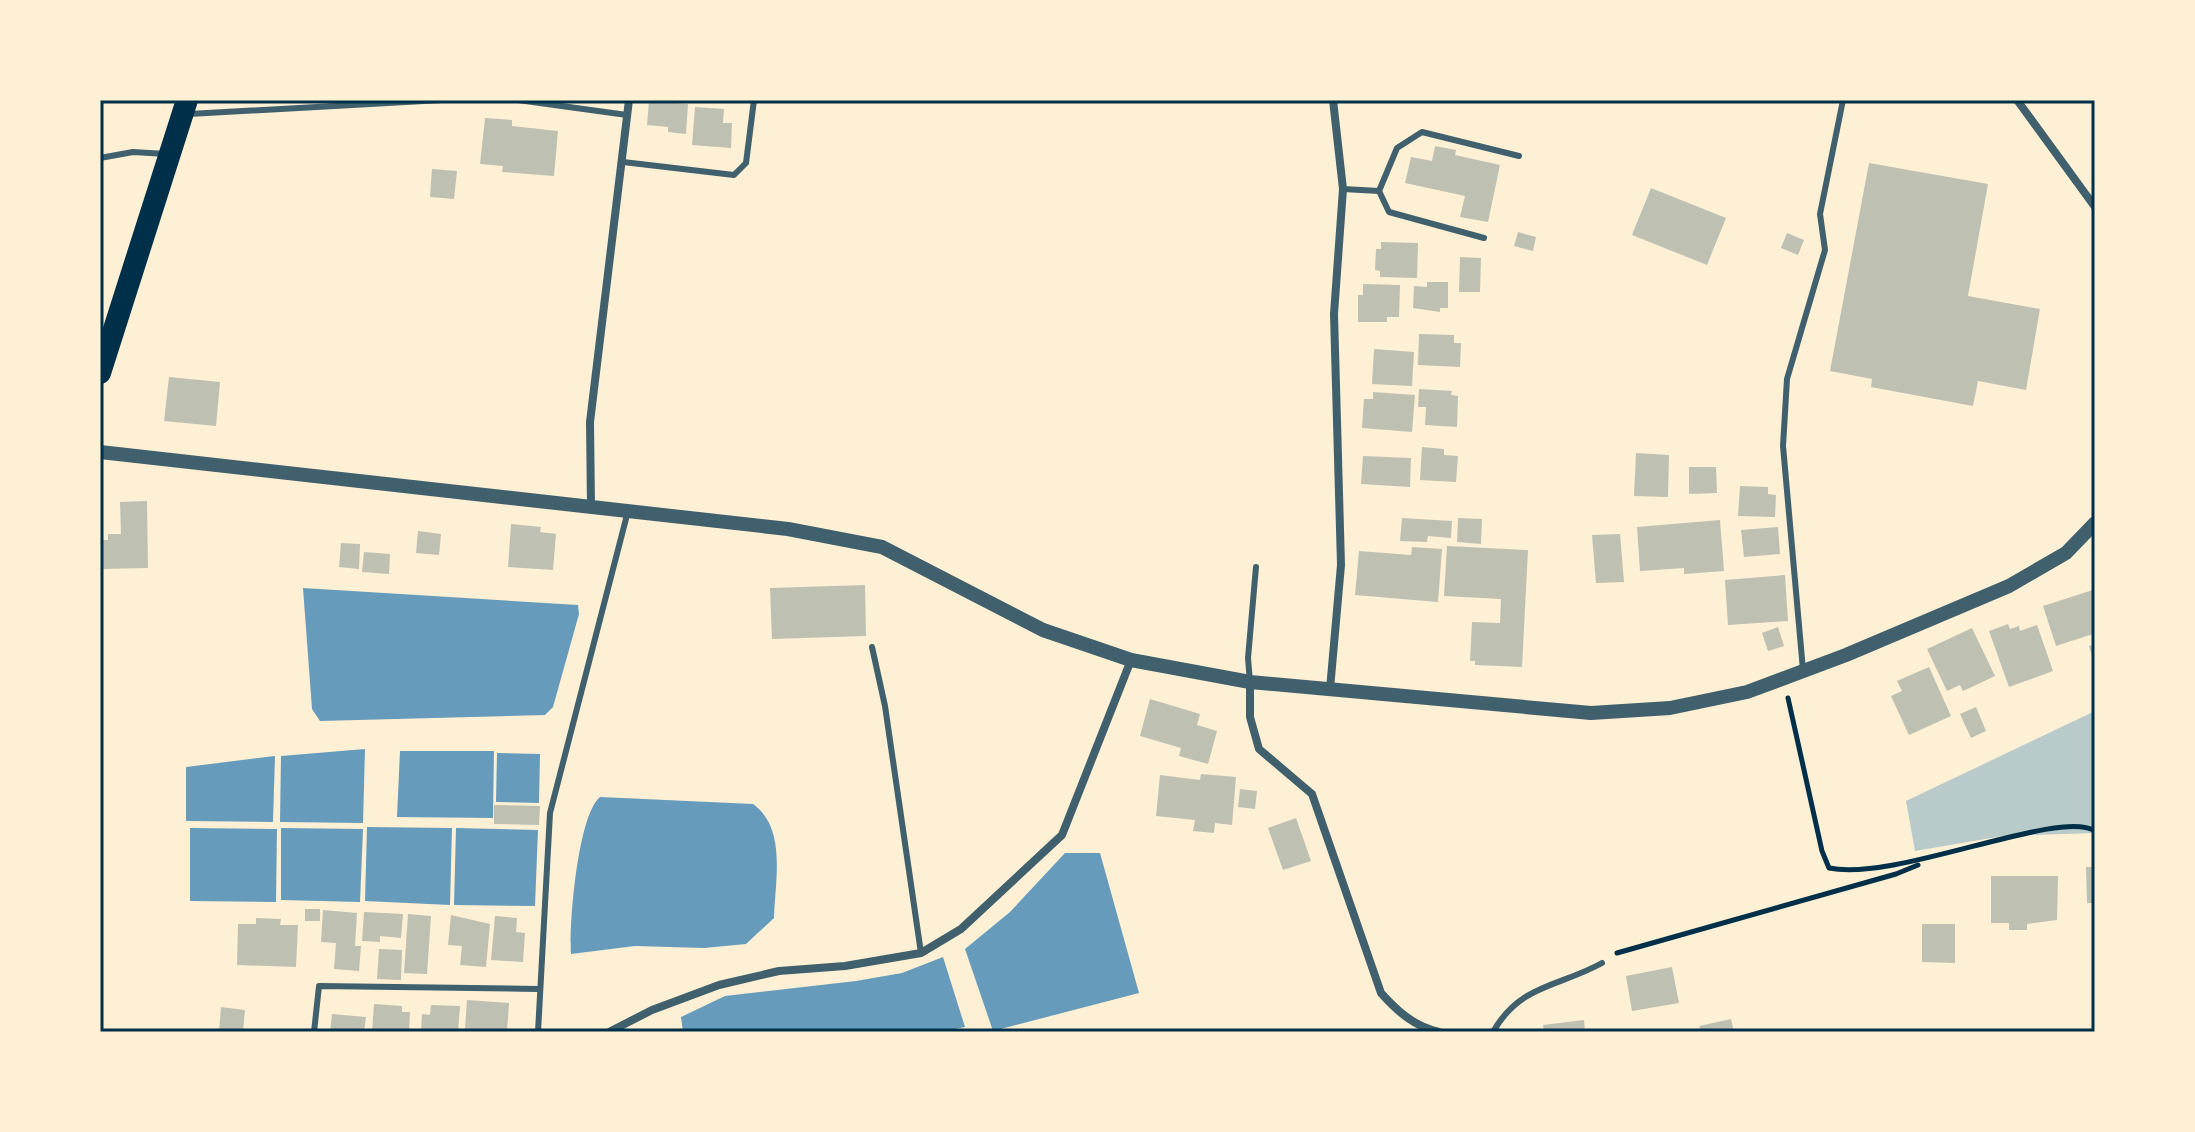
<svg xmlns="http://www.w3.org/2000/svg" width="2195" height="1132" font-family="'Exo 2',sans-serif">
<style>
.green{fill:#b9caca}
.water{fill:#669bbc}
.building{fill:#bec0b2}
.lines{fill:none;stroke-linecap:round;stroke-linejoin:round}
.path{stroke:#003049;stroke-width:5}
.service{stroke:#3f606c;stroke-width:6}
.minor{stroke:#3f606c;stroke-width:8}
.tertiary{stroke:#3f606c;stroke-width:14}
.trunk{stroke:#003049;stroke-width:22}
.neatline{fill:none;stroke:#003049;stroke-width:3}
</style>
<rect width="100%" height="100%" fill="#fdf0d5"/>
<polygon class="green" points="2095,711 2095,833 2003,836 1915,851 1906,801"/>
<g class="water">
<polygon points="303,588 578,605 579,614 553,707 545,715 320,721 312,709"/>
<polygon points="365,749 363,823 280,822 281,756"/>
<polygon points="400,751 494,751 493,818 397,817"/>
<polygon points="497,753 540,754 539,803 496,802"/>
<polygon points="275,756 273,822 186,821 186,767"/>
<path d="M 600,797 L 753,804 C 787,828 775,881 774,918 L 746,944 L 704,948 L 635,946 L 571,954 C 569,923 578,815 600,797 Z"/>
<polygon points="367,827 452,828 450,905 365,901"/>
<polygon points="190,828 277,829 276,902 190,901"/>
<polygon points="281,828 363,829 360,902 281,900"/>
<polygon points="456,828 538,830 535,906 454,905"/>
<polygon points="1065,853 1100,853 1139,993 993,1031 965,949 1010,912"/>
<polygon points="943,957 965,1027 939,1032 683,1032 681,1017 725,996 856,981 902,973"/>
</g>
<g class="building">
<polygon points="649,101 688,104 686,134 668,132 668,127 647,125"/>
<polygon points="695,107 724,109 723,123 732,123 731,148 692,145"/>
<polygon points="485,118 512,120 512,126 558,131 554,176 502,172 503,166 480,164"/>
<polygon points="1435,146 1456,150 1455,155 1500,165 1488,222 1460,217 1465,196 1405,183 1411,157 1432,161"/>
<polygon points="1869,163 1988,184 1968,296 2040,309 2026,390 1978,381 1973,406 1871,387 1872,379 1830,371"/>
<polygon points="432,169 457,171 454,199 430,197"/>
<polygon points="1651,188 1726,218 1707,265 1632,235"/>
<polygon points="1518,232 1536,237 1533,251 1514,246"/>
<polygon points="1787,233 1804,240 1798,255 1781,248"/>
<polygon points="1381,242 1418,243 1417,278 1380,277 1380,271 1375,270 1376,249 1381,249"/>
<polygon points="1460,257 1481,258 1480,292 1459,292"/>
<polygon points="1427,282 1448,282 1448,308 1440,308 1440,312 1413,308 1414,286 1427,287"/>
<polygon points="1363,284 1400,285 1399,317 1387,317 1387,322 1358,322 1358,295 1363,295"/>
<polygon points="1419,334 1454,335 1454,343 1461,343 1460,367 1418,365"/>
<polygon points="1374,349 1414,352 1412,386 1372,384"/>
<polygon points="169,377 220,382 216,426 164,421"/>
<polygon points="1419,389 1452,391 1451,395 1458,396 1457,427 1425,425 1426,407 1418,407"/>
<polygon points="1373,392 1415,395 1412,432 1362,428 1364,399 1373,399"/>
<polygon points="1422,447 1444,449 1444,455 1458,456 1456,482 1420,480"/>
<polygon points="1636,453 1669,455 1668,497 1634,496"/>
<polygon points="1363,456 1411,458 1410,487 1361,484"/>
<polygon points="1689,467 1716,467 1717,493 1689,494"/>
<polygon points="1740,486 1768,487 1768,494 1776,495 1775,517 1738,516"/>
<polygon points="147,501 148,568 101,569 100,540 108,540 108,534 121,534 120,502"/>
<polygon points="1402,518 1452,521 1451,538 1428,536 1427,542 1400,541"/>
<polygon points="1458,518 1482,519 1481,544 1457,542"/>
<polygon points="1720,520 1724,571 1684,574 1684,568 1640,571 1637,527"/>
<polygon points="511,524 541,527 540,532 556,534 553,570 508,567"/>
<polygon points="1778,527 1780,554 1744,557 1741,530"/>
<polygon points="418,531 441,534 439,555 416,553"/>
<polygon points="1620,534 1624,582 1596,583 1592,535"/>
<polygon points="341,543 360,544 359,569 339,567"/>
<polygon points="1447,546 1528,550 1522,667 1475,665 1475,661 1470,661 1472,622 1500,623 1501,599 1444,596"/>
<polygon points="1412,547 1442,549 1438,602 1355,595 1359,551 1411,555"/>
<polygon points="364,552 390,554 389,574 362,572"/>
<polygon points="1785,575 1788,621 1728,625 1725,580"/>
<polygon points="865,585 866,636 772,639 770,588"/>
<polygon points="2093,590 2093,634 2056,646 2043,606"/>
<polygon points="2008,624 2010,629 2019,626 2020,631 2037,625 2053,671 2009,687 1989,631"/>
<polygon points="1778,627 1784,646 1768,651 1762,633"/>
<polygon points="1972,628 1995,676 1963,691 1960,685 1947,691 1927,649"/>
<polygon points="2095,644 2095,662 2094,662 2089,646"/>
<polygon points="1929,667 1951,716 1909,735 1891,696 1902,691 1897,681"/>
<polygon points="1150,699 1200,714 1197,725 1217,731 1208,764 1179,756 1181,748 1140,736"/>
<polygon points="1976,707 1986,731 1971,738 1960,714"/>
<polygon points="1201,774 1236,777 1232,825 1215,823 1214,833 1193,831 1195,820 1156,816 1160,775 1200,780"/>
<polygon points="1240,789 1257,791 1255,809 1238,807"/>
<polygon points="494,805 540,806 539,825 494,824"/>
<polygon points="1296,818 1311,861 1283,870 1268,828"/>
<polygon points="2086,867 2095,867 2095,903 2087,903"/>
<polygon points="1991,876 2058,876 2057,920 2027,924 2027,930 2009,930 2009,923 1991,923"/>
<rect x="305" y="909" width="15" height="12"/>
<polygon points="323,910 357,913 355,946 361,946 359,971 334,969 336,943 321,942"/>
<polygon points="364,912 403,914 401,938 380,936 380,942 362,941"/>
<polygon points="408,914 431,916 427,974 404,973"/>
<polygon points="451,915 490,924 486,967 460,965 462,946 448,945"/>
<polygon points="495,916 517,918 516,932 525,933 523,962 491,960"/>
<polygon points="256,918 281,919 280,925 298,925 296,967 237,965 238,924 256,924"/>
<polygon points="1922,924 1955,924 1955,963 1922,962"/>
<polygon points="379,949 402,950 401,980 377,979"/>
<polygon points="1672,967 1679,1003 1632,1011 1626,976"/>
<polygon points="467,1000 509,1003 507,1032 465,1030"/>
<polygon points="374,1004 402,1006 402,1012 410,1012 409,1032 372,1032"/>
<polygon points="431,1005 460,1006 458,1032 421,1032 422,1014 430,1015"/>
<polygon points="221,1007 245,1010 243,1032 219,1032"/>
<polygon points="332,1014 366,1017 364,1032 330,1032"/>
<polygon points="1731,1019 1734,1032 1701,1032 1699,1026"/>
<polygon points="1584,1020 1585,1032 1544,1032 1543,1025"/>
</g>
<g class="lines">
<g class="path">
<path d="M 1788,698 L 1822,851 L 1829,868 C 1897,882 2058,808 2095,831"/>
<polyline points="1617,953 1896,874 1918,865"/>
</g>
<g class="service">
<polyline points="518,100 627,115"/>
<polyline points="189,114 442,100"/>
<polyline points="100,158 133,152 166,154"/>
<polyline points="623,162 734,175 746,163 754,100"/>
<polyline points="1343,189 1379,191 1397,148 1422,132 1519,156"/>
<polyline points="1379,191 1389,212 1484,238"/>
<polyline points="872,647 885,706 921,953"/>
<polyline points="1803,670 1783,446 1787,379 1825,250 1820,214 1843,100"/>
<polyline points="1250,682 1248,658 1256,567"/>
<polyline points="314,1032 319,986 539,989"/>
<polyline points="538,1032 550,813 628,511"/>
<path d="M 1493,1032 C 1520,984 1559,987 1602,963"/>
</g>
<g class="minor">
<polyline points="2017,100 2095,207"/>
<polyline points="591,507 590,422 629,100"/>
<path d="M 1250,682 L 1250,717 L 1259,749 L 1312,794 L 1381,993 C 1398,1012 1414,1026 1439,1032"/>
<polyline points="1330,689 1341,565 1334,314 1343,189 1333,100"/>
<polyline points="609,1032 652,1010 719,985 779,971 845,966 921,953 961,929 1062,835 1131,660"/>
</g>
<polyline class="tertiary" points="100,452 788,529 882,547 1043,630 1131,660 1250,682 1591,713 1670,708 1747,692 1846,655 2009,586 2066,553 2095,523"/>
<polyline class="trunk" points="100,373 187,100"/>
</g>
<rect width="2195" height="1132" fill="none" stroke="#fdf0d5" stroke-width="204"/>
<rect x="102" y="102" width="1991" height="928" class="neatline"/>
</svg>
